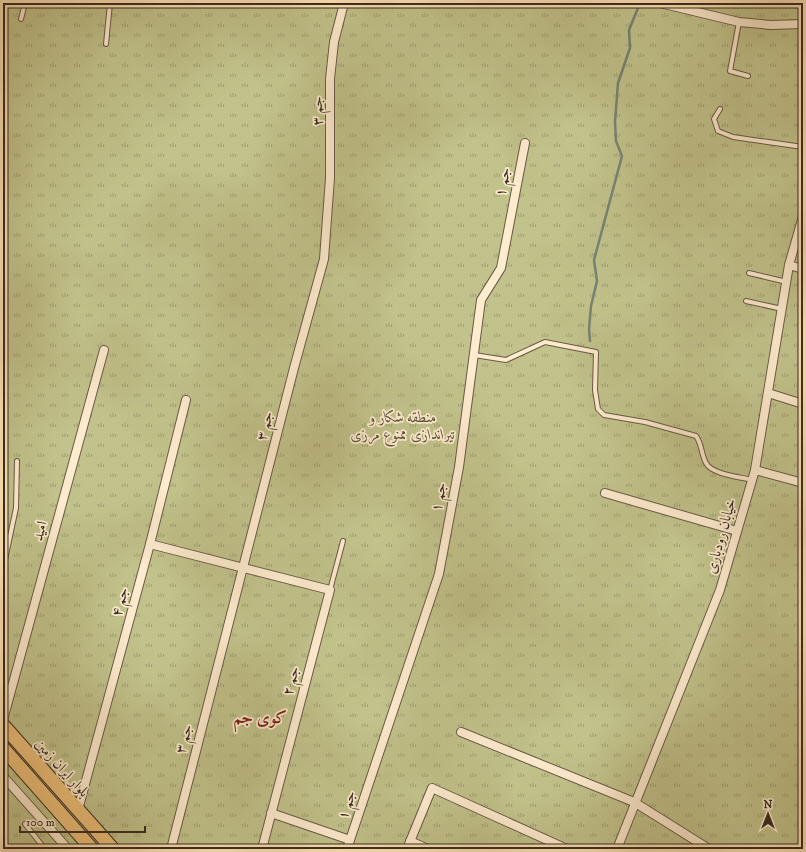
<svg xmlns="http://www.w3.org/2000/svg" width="806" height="852" font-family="'IM FELL DW Pica',Amiri,serif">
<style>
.park{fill:url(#park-tufts);stroke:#7c7857}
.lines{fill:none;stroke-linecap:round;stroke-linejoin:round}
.stream{stroke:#768474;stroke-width:2.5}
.service-casing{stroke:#685a47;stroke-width:6}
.minor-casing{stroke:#685a47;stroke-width:10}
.primary-casing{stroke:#362c22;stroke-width:15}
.service{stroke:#feeccf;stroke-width:4}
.minor{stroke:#feeccf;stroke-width:8}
.primary{stroke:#efc17a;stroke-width:13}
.labels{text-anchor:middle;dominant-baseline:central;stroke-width:3.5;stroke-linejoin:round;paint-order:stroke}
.street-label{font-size:15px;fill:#362c22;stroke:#feeccf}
.park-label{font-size:15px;font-style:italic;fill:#59523c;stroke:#feeccf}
.quarter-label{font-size:17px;font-weight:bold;fill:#7a1f14;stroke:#feeccf}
</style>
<defs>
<pattern id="park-tufts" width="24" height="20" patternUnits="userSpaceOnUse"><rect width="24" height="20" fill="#c2c38c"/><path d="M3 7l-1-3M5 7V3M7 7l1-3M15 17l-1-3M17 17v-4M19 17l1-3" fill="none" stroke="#9e9f72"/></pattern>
</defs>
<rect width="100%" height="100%" fill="#fee2b5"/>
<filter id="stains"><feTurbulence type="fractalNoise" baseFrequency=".005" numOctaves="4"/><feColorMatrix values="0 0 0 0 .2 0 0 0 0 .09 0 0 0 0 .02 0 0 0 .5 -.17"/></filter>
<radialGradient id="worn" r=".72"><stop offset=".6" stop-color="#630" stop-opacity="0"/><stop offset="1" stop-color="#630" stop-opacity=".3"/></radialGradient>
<rect class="park" x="3" y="3" width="800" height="846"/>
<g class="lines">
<polyline class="stream" points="590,341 589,329 591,306 597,281 594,260 622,156 616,141 615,122 618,83 630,48 629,30 640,3"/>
<defs>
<g id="service">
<polyline points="21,19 25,3"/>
<polyline points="739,22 730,71 748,76"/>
<polyline points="106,44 110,3"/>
<polyline points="720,109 714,119 718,131 733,137 803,147"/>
<polyline points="749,273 787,282"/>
<polyline points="746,301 782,309"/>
<path d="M 474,355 L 506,360 L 545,342 L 596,352 L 595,390 L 598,409 L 604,415 L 645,422 L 696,436 C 702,444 701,454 706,463 C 711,474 740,477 752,480"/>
<polyline points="3,569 16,508 17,461"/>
<polyline points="330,590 343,541"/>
<polyline points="25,824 45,849"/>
<polyline points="3,848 4,849"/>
</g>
<g id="minor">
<polyline points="660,3 739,22 771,25 803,24"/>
<polyline points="789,265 803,269"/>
<polyline points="768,393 803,404"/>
<polyline points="755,470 803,483"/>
<polyline points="605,493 737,531"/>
<polyline points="150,544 330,590 262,849"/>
<polyline points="3,720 104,350"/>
<polyline points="461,732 634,802 709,849"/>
<polyline points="3,776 68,849"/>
<polyline points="78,810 150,544 186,400"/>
<polyline points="271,813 350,840"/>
<polyline points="410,841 428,849"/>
<polyline points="171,849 294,368 324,259 330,178 330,79 334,42 344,3"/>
<polyline points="347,849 439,574 459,467 481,300 501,268 525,143"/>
<polyline points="407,849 432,788 567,849"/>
<polyline points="617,849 720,590 755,470 789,265 803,216"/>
</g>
<g id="primary">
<polyline points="3,725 113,849"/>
<polyline points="3,748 92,849"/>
</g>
</defs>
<use href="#service" class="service-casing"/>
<use href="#minor" class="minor-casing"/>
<use href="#primary" class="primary-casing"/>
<use href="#service" class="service"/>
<use href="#minor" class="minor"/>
<use href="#primary" class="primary"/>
</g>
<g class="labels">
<g class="street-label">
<text transform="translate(317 111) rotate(-90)">جم ۳</text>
<text transform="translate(503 182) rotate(-79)">جم ۱</text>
<text transform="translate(265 426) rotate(-76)">جم ۳</text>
<text transform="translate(439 497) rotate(-79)">جم ۱</text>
<text transform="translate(40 531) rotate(-75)">امید</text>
<text transform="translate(721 536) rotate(-74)">خیابان رودباری</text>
<text transform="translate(120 602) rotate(-75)">جم ۴</text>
<text transform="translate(291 681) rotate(-75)">جم ۲</text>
<text transform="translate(184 739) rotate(-75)">جم ۳</text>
<text transform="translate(62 768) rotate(48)">بلوار ایران زمین</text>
<text transform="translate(347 805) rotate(-72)">جم ۱</text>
</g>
<g class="park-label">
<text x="403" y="417">منطقه شکار و<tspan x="403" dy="17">تیراندازی ممنوع مرزی</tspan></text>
</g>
<g class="quarter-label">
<text x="260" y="718">کوی جم</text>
</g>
</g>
<rect width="806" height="852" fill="none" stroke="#fee2b5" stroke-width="16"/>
<rect x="4" y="4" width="798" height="844" fill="none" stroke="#362c22" stroke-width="2"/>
<rect x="8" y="8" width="790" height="836" fill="none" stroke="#362c22"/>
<g transform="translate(768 814)" stroke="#feeccf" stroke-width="3" paint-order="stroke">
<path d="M0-3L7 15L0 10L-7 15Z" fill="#362c22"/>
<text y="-6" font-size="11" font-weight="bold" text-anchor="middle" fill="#362c22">N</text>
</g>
<path d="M20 826v6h125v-6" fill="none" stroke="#362c22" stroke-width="2"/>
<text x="26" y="826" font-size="12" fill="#362c22" stroke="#feeccf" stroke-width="3" paint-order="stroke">100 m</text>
<rect width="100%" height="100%" filter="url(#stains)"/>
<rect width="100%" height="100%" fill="url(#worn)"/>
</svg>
